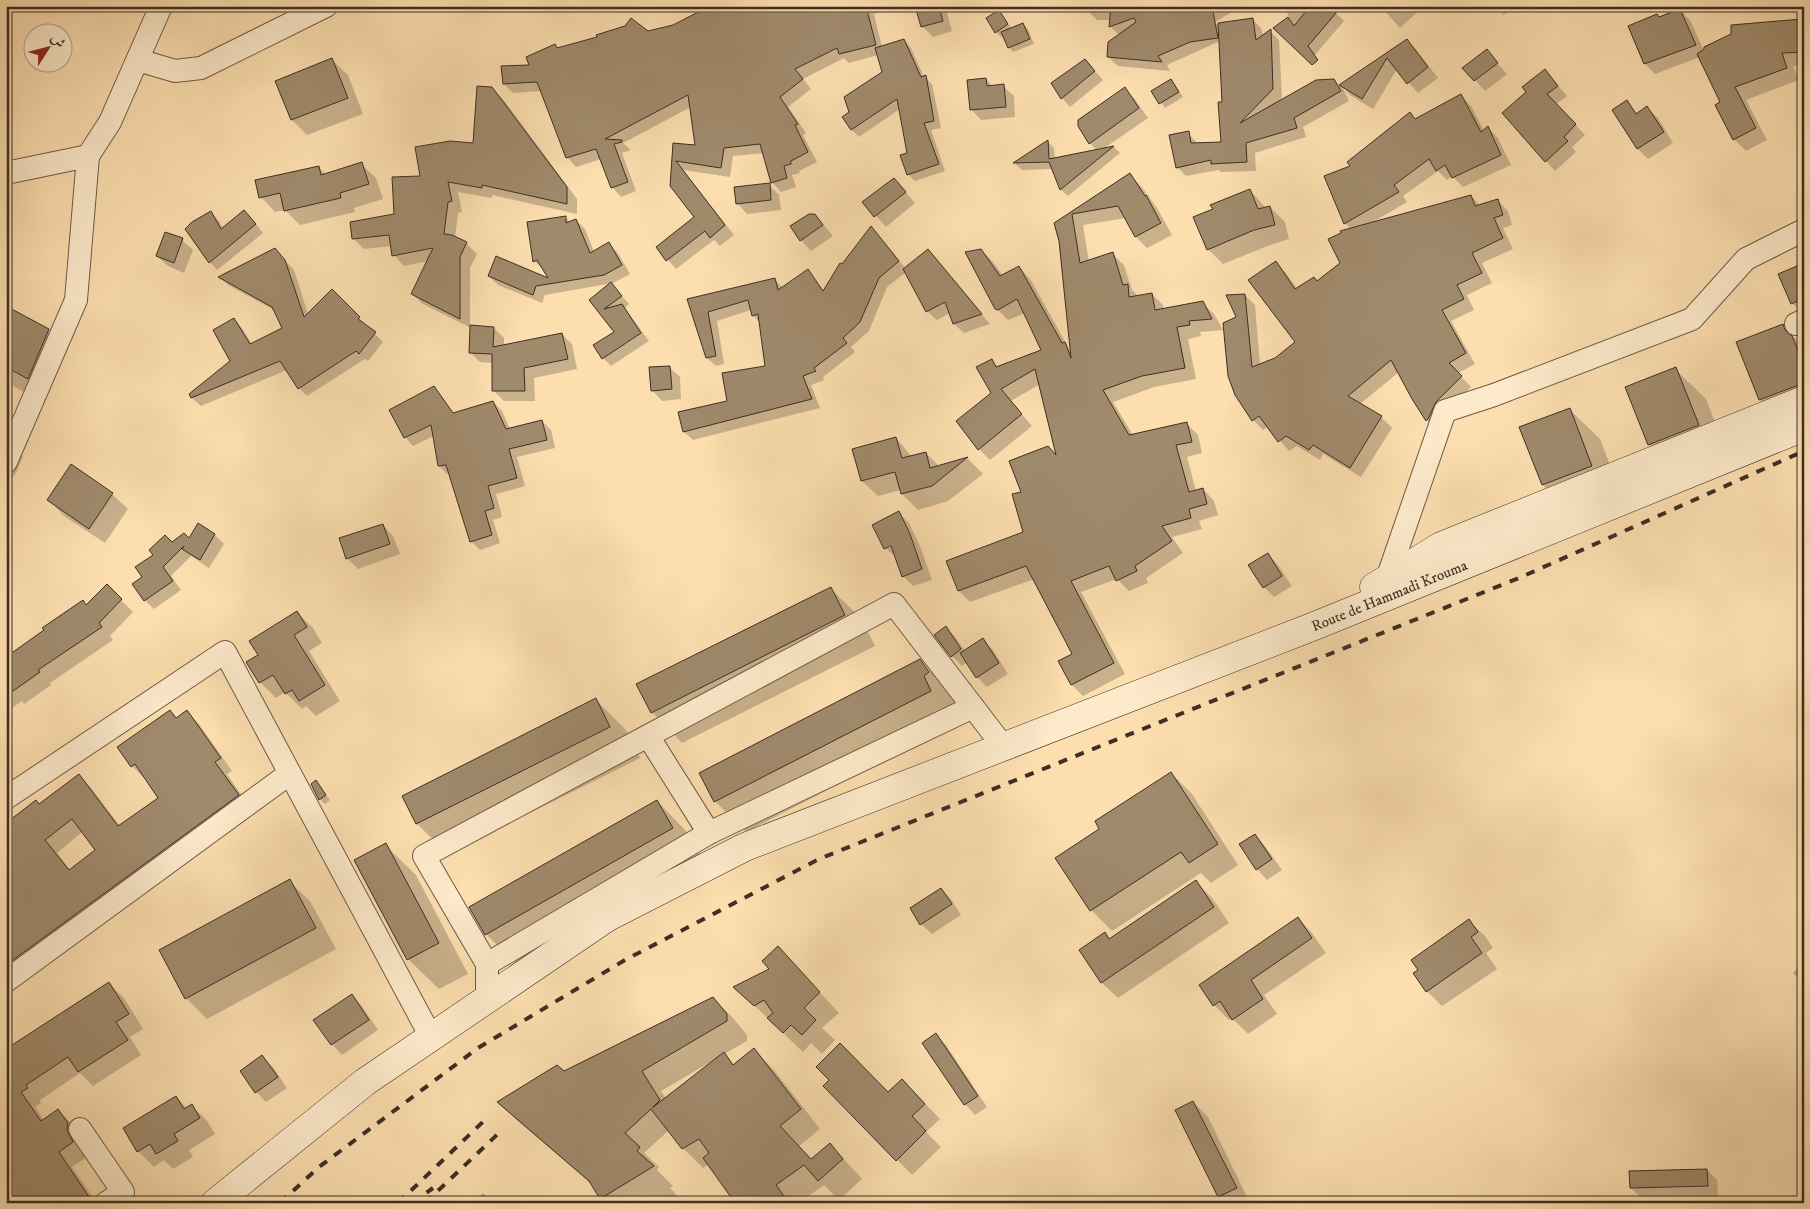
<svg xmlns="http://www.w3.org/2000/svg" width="1810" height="1209" font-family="'IM FELL DW Pica',Amiri,serif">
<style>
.shadow{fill:#0003;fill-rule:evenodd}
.building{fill:#a08a6c;stroke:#3d2f24;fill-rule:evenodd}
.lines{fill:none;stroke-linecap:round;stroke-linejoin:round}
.street-casing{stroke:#6d5b47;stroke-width:24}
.secondary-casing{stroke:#3d2f24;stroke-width:29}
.street{stroke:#fdeacb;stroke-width:22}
.secondary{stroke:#fdeacb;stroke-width:28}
.rail{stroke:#3d2f24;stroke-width:4;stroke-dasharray:9 9;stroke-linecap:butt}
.labels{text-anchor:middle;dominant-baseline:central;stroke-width:5;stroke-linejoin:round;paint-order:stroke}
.street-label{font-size:15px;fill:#3d2f24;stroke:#fdeacb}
</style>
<rect width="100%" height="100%" fill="#fcdeaf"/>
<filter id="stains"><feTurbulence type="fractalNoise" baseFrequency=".004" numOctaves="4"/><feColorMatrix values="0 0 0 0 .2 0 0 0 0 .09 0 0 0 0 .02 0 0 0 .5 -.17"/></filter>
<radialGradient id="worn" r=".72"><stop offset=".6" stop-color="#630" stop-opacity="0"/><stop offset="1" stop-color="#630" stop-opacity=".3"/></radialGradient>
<g class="shadow">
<polygon points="758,6 899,6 874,14 882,47 904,40 911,48 924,77 925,77 932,84 941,128 931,130 945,171 915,181 908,174 908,154 900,109 859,137 852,130 844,117 850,112 884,73 878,55 849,63 844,58 803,79 811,89 788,107 806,133 803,135 817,162 799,171 800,173 792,175 796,187 781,192 772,182 764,153 733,156 730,177 683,170 734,235 720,246 714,240 676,269 657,247 695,217 671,186 674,145 697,146 691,107 623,143 631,150 622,153 636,191 621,197 612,187 601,159 576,167 567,157 541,91 513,93 504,84 531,66 555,46 558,49 647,32"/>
<polygon points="917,6 945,6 952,31 933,37 922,26"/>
<polygon points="983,6 992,6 987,10"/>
<polygon points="1088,6 1231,6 1232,12 1210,25 1252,19 1261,28 1263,36 1270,31 1279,40 1282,98 1277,102 1333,80 1339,86 1407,41 1417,51 1438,78 1418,93 1397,69 1373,109 1350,95 1342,86 1349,101 1303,127 1306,137 1255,153 1256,171 1221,172 1219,170 1186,176 1177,167 1188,133 1198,144 1223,143 1220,41 1167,65 1170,71 1118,66 1108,57 1120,36 1111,27 1111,20 1097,20 1088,11"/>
<polygon points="1284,6 1342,6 1336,13 1344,21 1309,62 1275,28 1289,17"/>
<polygon points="1380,6 1424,6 1400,28"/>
<polygon points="1497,6 1515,6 1516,8 1503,15"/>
<polygon points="1680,10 1690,20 1704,51 1801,21 1804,23 1804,65 1793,66 1799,80 1746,100 1767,140 1746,151 1734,139 1722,103 1700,57 1655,74 1645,64 1660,18"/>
<polygon points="999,11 1012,29 1023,24 1028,29 1034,44 1013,52 1009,47 1004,35 1001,37 996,32"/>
<polygon points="1486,51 1507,74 1485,91 1464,68"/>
<polygon points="332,60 348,75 363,114 307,135 292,120"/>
<polygon points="1093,69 1103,80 1070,107 1062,98"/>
<polygon points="1545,71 1567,96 1556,104 1585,135 1572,147 1576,152 1555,171 1546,161 1527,92"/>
<polygon points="986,79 993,87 1003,86 1014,96 1015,117 981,120 971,109"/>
<polygon points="1171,80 1183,97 1165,108 1153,91"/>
<polygon points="492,88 503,99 577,199 577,214 492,195 492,198 458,192 462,212 458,213 455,238 466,243 477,254 470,268 470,327 494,328 504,338 504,346 562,334 572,344 577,369 534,378 535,401 504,401 493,390 493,363 480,362 470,352 471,328 423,304 412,293 428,261 404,266 394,255 392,246 364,249 354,239 395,215 422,178 474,144"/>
<polygon points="1125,89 1134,98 1148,118 1103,149 1114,147 1120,153 1068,196 1061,190 1053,169 1022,170 1015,164 1048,142 1054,148 1055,159 1097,151 1090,143"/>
<polygon points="1461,96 1471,106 1484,131 1488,128 1498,138 1511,165 1463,187 1452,176 1447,180 1438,171 1403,196 1407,202 1373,222 1471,196 1481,206 1497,200 1508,211 1512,225 1503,228 1513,249 1482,263 1492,283 1467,295 1474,310 1451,321 1475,364 1458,373 1471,387 1445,412 1437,430 1427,420 1399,372 1360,404 1381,417 1392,428 1361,477 1323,454 1320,460 1297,446 1289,451 1268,427 1263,430 1253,420 1237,317 1245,295 1255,305 1260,365 1276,359 1297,343 1276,263 1286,273 1297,289 1317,282 1341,263 1351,229 1345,223 1352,166 1416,120"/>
<polygon points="1626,102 1638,114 1647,108 1658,118 1673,143 1648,159 1638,149 1613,110"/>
<polygon points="361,164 376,178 383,199 354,208 355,212 300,225 285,210 275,212 261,197 318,167 326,174"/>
<polygon points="1130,175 1142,187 1157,208 1172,235 1147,248 1136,237 1126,218 1083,225 1089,262 1112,254 1124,265 1132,290 1138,296 1152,294 1163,305 1164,310 1202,303 1214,314 1223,330 1200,332 1201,336 1188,339 1196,379 1154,387 1113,402 1133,435 1186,423 1198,435 1202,453 1187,457 1196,491 1203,489 1214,501 1218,515 1199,521 1202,529 1172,537 1183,553 1146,578 1148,583 1129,591 1117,579 1081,592 1125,674 1083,696 1072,685 1060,662 1074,654 1034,579 970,602 959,591 948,561 1024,533 1023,493 1057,457 1040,384 1011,401 1032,426 990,460 979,449 993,394 991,360 998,367 1043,351 1025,313 1008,320 996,308 981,250 993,262 1003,276 1019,267 1030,279 1071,352 1060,241 1055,223"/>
<polygon points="894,179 915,203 886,227 864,202"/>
<polygon points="769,185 779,195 781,210 747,214 737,203"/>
<polygon points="1250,190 1266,208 1270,207 1285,222 1289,239 1270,245 1223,264 1208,249 1214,210"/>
<polygon points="211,213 219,221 223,229 252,219 263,233 217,270 210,262"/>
<polygon points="815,215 833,236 811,251 801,240"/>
<polygon points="566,218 570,222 576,220 585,229 594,252 609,244 618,253 630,274 613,283 545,295 542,303 498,285 489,276 551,280 544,270 534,261 528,223"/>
<polygon points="872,228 906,269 928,251 990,324 964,333 954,324 950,313 937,320 927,311 906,272 887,287 869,331 851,347 855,352 823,377 824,380 811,385 820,408 693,440 684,432 729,402 766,367 760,323 753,315 751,310 717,321 724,364 716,366 707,358 689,300 775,280 783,288 808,271 824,291"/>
<polygon points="182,240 193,250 184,273 168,266 157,256"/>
<polygon points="275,250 294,270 308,314 332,291 383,342 368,361 365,359 307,396 299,388 287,370 201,406 192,398 232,361 234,319 242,328 252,344 284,329 276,311 228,285 220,277"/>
<polygon points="1804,264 1804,314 1792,303"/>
<polygon points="611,284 629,304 625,308 649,341 611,366 603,358 615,332 591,300"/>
<polygon points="6,308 48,330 64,346 26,393 6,382"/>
<polygon points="1783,326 1804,347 1804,425 1791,430 1760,400 1738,343"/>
<polygon points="669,367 680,377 681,399 662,401 652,390"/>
<polygon points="1675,369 1706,399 1728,456 1679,475 1649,444"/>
<polygon points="434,388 442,397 454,414 493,402 502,411 510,429 542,421 551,430 555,448 517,457 525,486 496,494 502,517 493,520 500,543 480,550 471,541 450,474 447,474 439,466 434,436 413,446 405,437"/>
<polygon points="1569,409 1600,439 1622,496 1573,515 1543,485 1520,428"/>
<polygon points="6,437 23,456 15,475 6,482"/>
<polygon points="896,438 912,457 926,453 939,466 968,459 983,474 948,501 918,510 902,494 901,490 878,496 862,481"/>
<polygon points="112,494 128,509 105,543 64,516 49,500"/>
<path d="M 899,513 L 909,523 L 920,546 L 932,580 L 913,586 L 903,576 L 897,558 L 885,548 ZM 897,544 L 887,549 L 887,546 Z"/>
<polygon points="198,525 215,535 224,544 209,568 191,556 171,576 181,590 154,609 145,600 144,577 172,543 189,539"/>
<polygon points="383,525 393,536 400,554 358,569 347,558"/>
<polygon points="1267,554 1278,565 1292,586 1274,597 1264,587"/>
<polygon points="107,586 133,612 110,636 113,640 50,683 51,685 24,704 22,701 6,712 6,658 83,602 87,606"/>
<polygon points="830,588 861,618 875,646 682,743 652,712"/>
<polygon points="297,612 313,628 322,643 309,651 340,701 316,716 306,706 302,709 285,692 276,698 260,682 248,663 260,655"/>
<polygon points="946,628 956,638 965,651 983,640 993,650 1008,674 987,687 977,677 967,662 962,666 952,656"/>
<polygon points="920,661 950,691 959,703 961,721 746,832 715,801"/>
<polygon points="596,700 626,730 640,758 448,854 417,824 403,796"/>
<path d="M 170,712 L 177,719 L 187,712 L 199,724 L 232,771 L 227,774 L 250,807 L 6,988 L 6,847 L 39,805 L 79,775 L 91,788 L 120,826 L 160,798 L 145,777 L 144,778 L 132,766 ZM 82,832 L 97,850 L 70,870 L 57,853 Z"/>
<polygon points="6,767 11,774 6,778"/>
<polygon points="1171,773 1192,794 1238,865 1211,883 1201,873 1112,931 1091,910 1057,858 1101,829"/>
<polygon points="316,782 330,800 325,804 320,799"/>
<polygon points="657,801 687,832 703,859 517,965 486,934"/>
<polygon points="1255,835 1265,846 1282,870 1267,880 1257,869"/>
<polygon points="385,845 416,875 468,974 439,989 408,959"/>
<polygon points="289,881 310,901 336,949 207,1019 186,998"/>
<polygon points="1196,882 1212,898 1229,923 1118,998 1102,983 1081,950 1105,934 1111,939"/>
<polygon points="941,889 951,899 961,915 932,934 921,924"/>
<polygon points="1298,918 1312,933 1326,953 1264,995 1277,1014 1248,1034 1232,1018 1229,1020 1214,1005 1200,985"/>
<polygon points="1469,921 1485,936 1493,948 1486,953 1497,969 1442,1006 1427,991"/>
<polygon points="1804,960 1804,984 1793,973"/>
<polygon points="797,968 839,1013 822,1028 835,1040 822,1054 811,1043 803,1052 735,987"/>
<polygon points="109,984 124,998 143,1029 130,1037 141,1055 93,1086 80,1073 40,1100 41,1103 35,1107 44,1120 58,1110 73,1125 87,1157 72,1167 97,1203 6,1203 6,1050"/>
<polygon points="352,996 362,1006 378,1030 342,1055 332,1044"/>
<path d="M 713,998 L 733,1018 L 747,1035 L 747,1041 L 724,1054 L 734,1065 L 754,1050 L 774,1070 L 820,1129 L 798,1147 L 811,1160 L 830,1144 L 862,1179 L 839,1200 L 824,1185 L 799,1203 L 737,1203 L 709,1164 L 703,1168 L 683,1148 L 669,1130 L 644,1153 L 659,1167 L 657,1170 L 673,1186 L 670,1188 L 684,1203 L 605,1203 L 594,1186 L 519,1122 L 499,1102 L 564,1072 ZM 709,1063 L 710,1065 L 666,1099 L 661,1091 Z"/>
<polygon points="935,1035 946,1045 987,1107 975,1115 965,1104 923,1043"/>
<polygon points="262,1057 273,1067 287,1088 266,1102 256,1092"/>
<polygon points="902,1080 940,1119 926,1132 941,1147 912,1175 825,1086 888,1093"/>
<polygon points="176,1097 187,1108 191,1105 207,1121 215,1134 189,1150 193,1157 173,1169 164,1160 154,1167 138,1151"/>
<polygon points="1193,1102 1208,1117 1250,1203 1223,1203 1177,1110"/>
<polygon points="1707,1170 1717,1180 1718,1196 1641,1198 1631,1188"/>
<polygon points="483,1193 493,1203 472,1203"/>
</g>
<g class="building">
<polygon points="710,6 866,6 876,45 839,54 837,48 795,69 803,79 780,97 798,124 795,125 808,152 791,161 791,164 784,166 787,178 771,183 760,144 724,148 721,168 676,161 725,225 710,238 705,231 666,261 656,247 694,217 670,186 673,143 695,145 688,95 605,139 622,140 622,142 614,144 628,182 611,188 596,149 566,158 537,82 503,84 501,66 529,65 526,57 555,44 557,48 597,37 596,35 625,26 631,18 648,31 673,25"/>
<polygon points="915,6 939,6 943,21 921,27"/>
<polygon points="1111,6 1212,6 1218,38 1190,42 1158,56 1162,62 1107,57 1108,42 1136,22 1134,18 1109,27"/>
<polygon points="1310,6 1342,6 1308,46 1318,60 1312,65 1273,28 1288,17 1294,26"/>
<polygon points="1680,9 1696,45 1644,64 1628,26 1657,14 1659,17"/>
<polygon points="999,10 1008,24 995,33 986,18"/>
<polygon points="1253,18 1256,40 1271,29 1273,89 1240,123 1316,80 1334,79 1341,91 1294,118 1297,128 1246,143 1247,162 1211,164 1211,160 1176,168 1169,135 1189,131 1191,143 1221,142 1218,102 1222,102 1218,23"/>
<polygon points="1802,19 1804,52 1782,53 1787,68 1735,87 1756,128 1733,140 1715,105 1720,102 1697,54 1704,49 1704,47 1731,34 1731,25"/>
<polygon points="1023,23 1030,39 1008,48 1001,32"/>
<polygon points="904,39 921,77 926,75 934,121 924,123 939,164 907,175 900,155 907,153 897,99 851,130 842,117 849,112 844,97 882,72 875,48"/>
<polygon points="1407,39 1428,67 1407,84 1387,58 1362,99 1339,85"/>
<polygon points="1487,49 1498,63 1474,81 1462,68"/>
<polygon points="332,58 348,98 291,120 275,81"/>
<polygon points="1085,59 1095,71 1061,99 1051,83"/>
<polygon points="1545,69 1558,86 1547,94 1576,124 1564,137 1568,141 1545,162 1502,113 1526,92 1522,87"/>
<polygon points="986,78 987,86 1004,84 1006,107 970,110 967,80"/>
<polygon points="1171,79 1179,92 1159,104 1151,91"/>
<polygon points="477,86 492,87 567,187 567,204 482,185 482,188 448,182 452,201 448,202 444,234 452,235 467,242 460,257 460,319 411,294 433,248 392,256 389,235 352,239 350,222 394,214 392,177 420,176 415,147 450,141 473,143"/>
<polygon points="1125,87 1139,108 1089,144 1078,126 1078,120"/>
<polygon points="1461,94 1481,132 1488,126 1501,155 1452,178 1445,165 1436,171 1429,159 1394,185 1399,192 1344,224 1324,176 1350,166 1347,162 1410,112 1415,119"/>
<polygon points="1627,100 1636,114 1647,106 1664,132 1637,149 1612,110"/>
<polygon points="1048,140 1049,159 1114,146 1060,190 1049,162 1013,163"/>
<polygon points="362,162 369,184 340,193 341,198 284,211 280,193 259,198 255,180 319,166 321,175"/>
<polygon points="1130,173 1145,196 1146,195 1161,223 1135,237 1118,206 1072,214 1080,263 1113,252 1123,285 1128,284 1129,297 1152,293 1155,310 1203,301 1212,319 1189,321 1190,325 1177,327 1185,368 1142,376 1103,390 1129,435 1187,422 1192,442 1176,445 1189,492 1203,488 1207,504 1189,509 1191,518 1162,526 1172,541 1135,566 1137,571 1116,581 1109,566 1071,581 1114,663 1071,685 1058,661 1072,654 1026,566 958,591 946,561 1023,532 1012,494 1021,492 1009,461 1048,446 1056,455 1035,369 1001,389 1022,414 978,450 956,421 991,393 976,367 992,359 996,367 1041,350 1017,299 998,310 995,309 965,252 981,249 1000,276 1019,266 1062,343 1065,342 1071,358 1059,241 1054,223"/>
<polygon points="894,178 906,192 874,217 862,202"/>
<polygon points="770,183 771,200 736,204 734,187"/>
<polygon points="1250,189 1258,209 1270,206 1275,225 1254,230 1207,250 1193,217 1213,209 1210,205"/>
<polygon points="1471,195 1475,206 1498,199 1503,215 1494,218 1503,238 1472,253 1482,273 1457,285 1464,299 1442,310 1466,353 1449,363 1462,376 1436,402 1428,419 1426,421 1412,399 1391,360 1348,396 1382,416 1350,468 1313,445 1309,450 1286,436 1278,442 1259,416 1252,421 1235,395 1228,376 1223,323 1236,317 1226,295 1245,294 1252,367 1275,358 1295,342 1248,280 1276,261 1295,289 1314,277 1317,281 1340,263 1328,239 1341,233 1340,231"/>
<polygon points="244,210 256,224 209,263 185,229 192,222 211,211 221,229"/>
<polygon points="809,214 815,214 823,225 800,241 790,226"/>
<polygon points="566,216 566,223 576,219 590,253 609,242 622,265 604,275 536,286 533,295 488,276 496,256 548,278 537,260 533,262 527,222"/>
<polygon points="871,226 899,261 879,278 860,322 843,338 847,343 814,368 816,371 803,376 812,399 683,432 678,412 727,401 722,373 765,366 758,314 752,316 748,300 708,312 716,356 706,358 687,299 775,278 778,290 808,269 823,291 840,263 842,264"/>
<polygon points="165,232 183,238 174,263 156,256"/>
<polygon points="275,248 285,260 304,317 332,289 360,317 358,319 376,332 359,354 356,351 298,389 280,361 191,398 189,394 230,361 213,330 234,318 250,344 282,328 272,307 218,277"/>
<polygon points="928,249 982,314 953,324 945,302 926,312 903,269"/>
<polygon points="1804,263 1804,298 1791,304 1778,274"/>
<polygon points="611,282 622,296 604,309 622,304 641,333 602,359 593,345 614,332 589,300"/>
<polygon points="6,306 49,329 28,379 6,367"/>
<polygon points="1783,324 1785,330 1792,336 1804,365 1804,383 1759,400 1736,342"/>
<polygon points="470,325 494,327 493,347 562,333 568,359 524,368 525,391 492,391 492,354 469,353"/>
<polygon points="670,366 672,389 651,391 649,367"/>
<polygon points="1676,367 1699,425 1648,445 1625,387"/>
<polygon points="434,386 453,413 493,401 506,429 542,420 547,440 509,449 517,478 488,486 494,508 485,511 492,535 470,542 446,465 438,466 431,425 404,438 389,410"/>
<polygon points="1570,408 1592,466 1542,485 1519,427"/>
<polygon points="896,437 902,458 926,452 930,468 968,457 932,486 901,494 895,472 861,481 852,449"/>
<polygon points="71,464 113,493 89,529 47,500"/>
<polygon points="899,511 910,534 922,569 902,577 891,546 884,549 872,525"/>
<polygon points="198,523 215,534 200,560 182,549 184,546 163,567 173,581 144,601 132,584 142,577 135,567 153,555 149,550 165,535 172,542 184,533 189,538"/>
<polygon points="383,524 390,544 346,559 339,538"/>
<polygon points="1268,553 1282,576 1263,588 1248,565"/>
<polygon points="107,584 122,599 99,623 102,627 38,670 40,672 6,696 6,657 44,630 42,628 83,600 86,605"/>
<polygon points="831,587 845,615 651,713 636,684"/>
<polygon points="297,611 307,627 294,635 325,685 299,701 292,690 285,694 273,675 259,683 246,662 258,655 249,641"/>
<polygon points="946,626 961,649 951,657 934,635"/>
<polygon points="983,638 999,663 976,678 960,653"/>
<polygon points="920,659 929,672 924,676 931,691 714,802 699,773"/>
<polygon points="596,698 610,727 416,824 402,796"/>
<path d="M 170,710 L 176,718 L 187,710 L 221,758 L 215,762 L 239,795 L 6,965 L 6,823 L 36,800 L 39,804 L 79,774 L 118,826 L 158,798 L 135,764 L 131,767 L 117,747 ZM 72,819 L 95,850 L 69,870 L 45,840 Z"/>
<polygon points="1171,772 1218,844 1189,863 1181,852 1090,911 1055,858 1099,829 1095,821"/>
<polygon points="316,780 326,795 319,800 311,784"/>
<polygon points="657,800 673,828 485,935 469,907"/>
<polygon points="1255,834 1272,859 1256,870 1239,844"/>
<polygon points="386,843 439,943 407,960 354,860"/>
<polygon points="290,879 316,928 185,999 159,950"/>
<polygon points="1196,880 1214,907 1101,983 1079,950 1105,932 1109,939"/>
<polygon points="941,888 952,904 920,925 910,908"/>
<polygon points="1298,917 1312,938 1251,980 1263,999 1232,1020 1220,1001 1213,1006 1199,985"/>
<polygon points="1469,919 1478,932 1471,937 1482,953 1426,992 1413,973 1418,970 1411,960"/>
<polygon points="778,946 820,992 804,1008 816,1020 802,1035 791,1025 783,1033 767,1018 773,1013 764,1000 754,1006 733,987 769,969 762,961"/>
<polygon points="109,982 129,1014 116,1022 128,1040 78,1072 68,1057 26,1085 28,1088 21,1092 41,1121 58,1109 68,1123 67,1130 73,1142 59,1152 93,1203 6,1203 6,1049"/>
<polygon points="352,994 369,1020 331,1045 313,1020"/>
<polygon points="713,997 727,1014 727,1021 642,1071 660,1100 652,1108 724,1052 733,1065 754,1048 801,1109 780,1126 811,1159 830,1143 843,1159 818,1181 804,1165 776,1185 789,1203 735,1203 703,1158 709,1153 699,1139 682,1149 651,1109 625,1133 640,1147 637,1151 654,1166 600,1199 589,1181 497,1102 557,1065 564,1071"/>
<polygon points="936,1033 978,1096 964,1105 922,1043"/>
<polygon points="840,1043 888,1092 902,1079 925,1104 912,1116 926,1131 896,1161 823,1086 829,1080 816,1067"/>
<polygon points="262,1055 278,1077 255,1093 240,1071"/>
<polygon points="176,1096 184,1109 192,1104 200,1118 174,1134 178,1141 156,1154 150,1144 137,1152 123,1128"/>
<polygon points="1193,1101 1237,1188 1218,1197 1175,1110"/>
<polygon points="1707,1169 1708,1186 1630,1188 1629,1171"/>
</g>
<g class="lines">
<defs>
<g id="street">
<polyline points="138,60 175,71 201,68 326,6"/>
<polyline points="88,156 110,122 161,6"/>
<polyline points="6,173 88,156 76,300 6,462"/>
<polyline points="1796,324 1804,320"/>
<polyline points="1387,579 1445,411 1494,395 1692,319 1746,259 1804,230"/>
<polyline points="648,736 709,833"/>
<polyline points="6,798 225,652 431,1037"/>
<polyline points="487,964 709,833 973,707"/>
<polyline points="6,981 289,774"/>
<polyline points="487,998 487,964 424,856 894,604 1003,746"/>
<polyline points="80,1129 123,1192 106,1203"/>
</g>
<g id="secondary">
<polyline points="1374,587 1441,546 1804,400"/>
<path id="s1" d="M 215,1203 L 365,1082 L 608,917 L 745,847 L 1312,627 L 1804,427"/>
</g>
</defs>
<use href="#street" class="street-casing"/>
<use href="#secondary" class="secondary-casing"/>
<use href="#street" class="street"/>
<use href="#secondary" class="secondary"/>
<g class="rail">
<polyline points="280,1203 319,1167 478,1048 625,960 819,859 1519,578 1804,451"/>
<polyline points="398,1203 488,1117"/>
<polyline points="412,1203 433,1188"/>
<polyline points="425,1203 501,1131"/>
</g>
</g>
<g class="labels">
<g class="street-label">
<text stroke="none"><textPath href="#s1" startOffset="1332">Route de Hammadi Krouma</textPath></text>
</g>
</g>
<rect width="1810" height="1209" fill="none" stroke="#fcdeaf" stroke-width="25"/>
<rect x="8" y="8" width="1795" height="1194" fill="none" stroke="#3d2f24" stroke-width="2.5"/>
<rect x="12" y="12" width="1785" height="1184" fill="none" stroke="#3d2f24"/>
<g transform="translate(48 48) rotate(54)"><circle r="24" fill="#fdeacb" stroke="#b09f88"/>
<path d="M0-4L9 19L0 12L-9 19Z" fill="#8f2418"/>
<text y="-8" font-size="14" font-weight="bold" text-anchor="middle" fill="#3d2f24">ش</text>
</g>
<rect width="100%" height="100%" filter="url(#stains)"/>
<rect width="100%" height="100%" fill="url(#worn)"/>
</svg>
